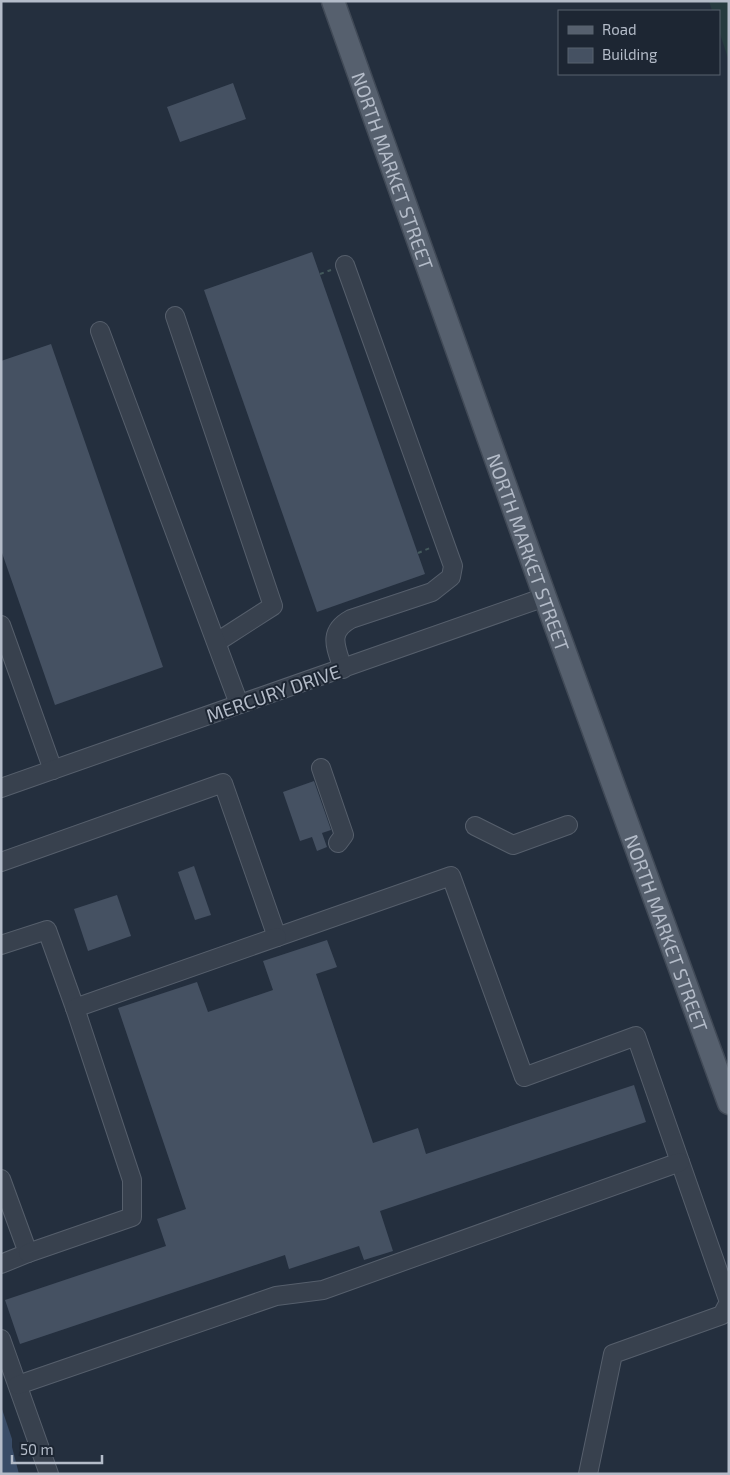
<svg xmlns="http://www.w3.org/2000/svg" width="730" height="1475" font-family="'Exo 2',sans-serif">
<style>
.green{fill:#263c3f}
.water{fill:#394c67}
.building{fill:#455162}
.lines{fill:none;stroke-linecap:round;stroke-linejoin:round}
.minor-casing{stroke:#565f6c;stroke-width:20}
.major-casing{stroke:#414a57;stroke-width:25}
.path{stroke:#44595c;stroke-width:2;stroke-dasharray:4 4;stroke-linecap:butt}
.minor{stroke:#38414e;stroke-width:18}
.major{stroke:#56606e;stroke-width:22}
.labels{text-anchor:middle;dominant-baseline:central;stroke-width:4;stroke-linejoin:round;paint-order:stroke}
.street-label{font-size:19px;fill:#b4bcc9;stroke:#1d2633}
</style>
<rect width="100%" height="100%" fill="#242f3e"/>
<polygon class="green" points="709,1 729,1 729,61 719,31 719,11 712,11"/>
<polygon class="water" points="1,1406 12,1439 12,1447 19,1474 1,1474"/>
<g class="building">
<polygon points="233,83 246,119 180,142 167,107"/>
<polygon points="312,252 425,574 317,612 204,290"/>
<polygon points="51,344 163,667 55,705 1,550 1,361"/>
<polygon points="314,781 331,830 322,833 327,847 317,851 312,837 300,841 283,792"/>
<polygon points="194,866 211,915 195,920 178,872"/>
<polygon points="117,895 131,936 88,951 74,909"/>
<polygon points="327,940 337,967 316,974 373,1143 418,1128 426,1154 634,1085 646,1122 380,1211 393,1251 364,1260 359,1246 289,1269 285,1255 20,1344 5,1300 166,1246 157,1219 186,1209 118,1008 197,982 208,1012 273,990 263,961"/>
</g>
<g class="lines">
<defs>
<g id="minor">
<polyline points="175,316 273,606 217,642"/>
<polyline points="100,331 239,704"/>
<polyline points="1,625 53,770"/>
<path d="M 343,669 C 336,647 327,632 351,619 L 432,592 L 451,577 L 453,566 L 345,265"/>
<polyline points="321,768 344,835 338,843"/>
<polyline points="1,788 545,597"/>
<polyline points="475,826 513,845 568,825"/>
<polyline points="1,862 223,783 277,937 451,876 524,1077 636,1036 729,1302 722,1315 613,1354 588,1474"/>
<polyline points="1,945 47,930 75,1008"/>
<polyline points="1,1179 28,1253 1,1264"/>
<polyline points="28,1253 132,1217 132,1180 75,1008 277,937"/>
<polyline points="1,1339 49,1474"/>
<polyline points="18,1385 276,1296 323,1290 680,1162"/>
</g>
<g id="major">
<path id="s1" d="M 333,1 L 545,597 L 729,1103"/>
</g>
</defs>
<use href="#minor" class="minor-casing"/>
<use href="#major" class="major-casing"/>
<g class="path">
<polyline points="320,274 331,270"/>
<polyline points="418,553 430,548"/>
</g>
<use href="#minor" class="minor"/>
<use href="#major" class="major"/>
</g>
<g class="labels">
<g class="street-label">
<text stroke="none"><textPath href="#s1" startOffset="180">NORTH MARKET STREET</textPath></text>
<text stroke="none"><textPath href="#s1" startOffset="585">NORTH MARKET STREET</textPath></text>
<text transform="translate(273 693) rotate(-19)">MERCURY DRIVE</text>
<text stroke="none"><textPath href="#s1" startOffset="990">NORTH MARKET STREET</textPath></text>
</g>
</g>
<rect width="730" height="1475" fill="none" stroke="#b4bcc9" stroke-width="5"/>
<rect x="558" y="10" width="162" height="65" fill="#1d2633" stroke="#59626f"/>
<rect x="568" y="26" width="25" height="8" fill="#56606e" stroke="#59626f"/>
<text x="602" y="35" font-size="15" fill="#b4bcc9">Road</text>
<rect x="568" y="48" width="25" height="15" fill="#455162" stroke="#59626f"/>
<text x="602" y="60" font-size="15" fill="#b4bcc9">Building</text>
<path d="M12 1455v8h90v-8" fill="none" stroke="#b4bcc9" stroke-width="2.5"/>
<text x="20" y="1455" font-size="15" fill="#b4bcc9" stroke="#1d2633" stroke-width="4" paint-order="stroke">50 m</text>
</svg>
